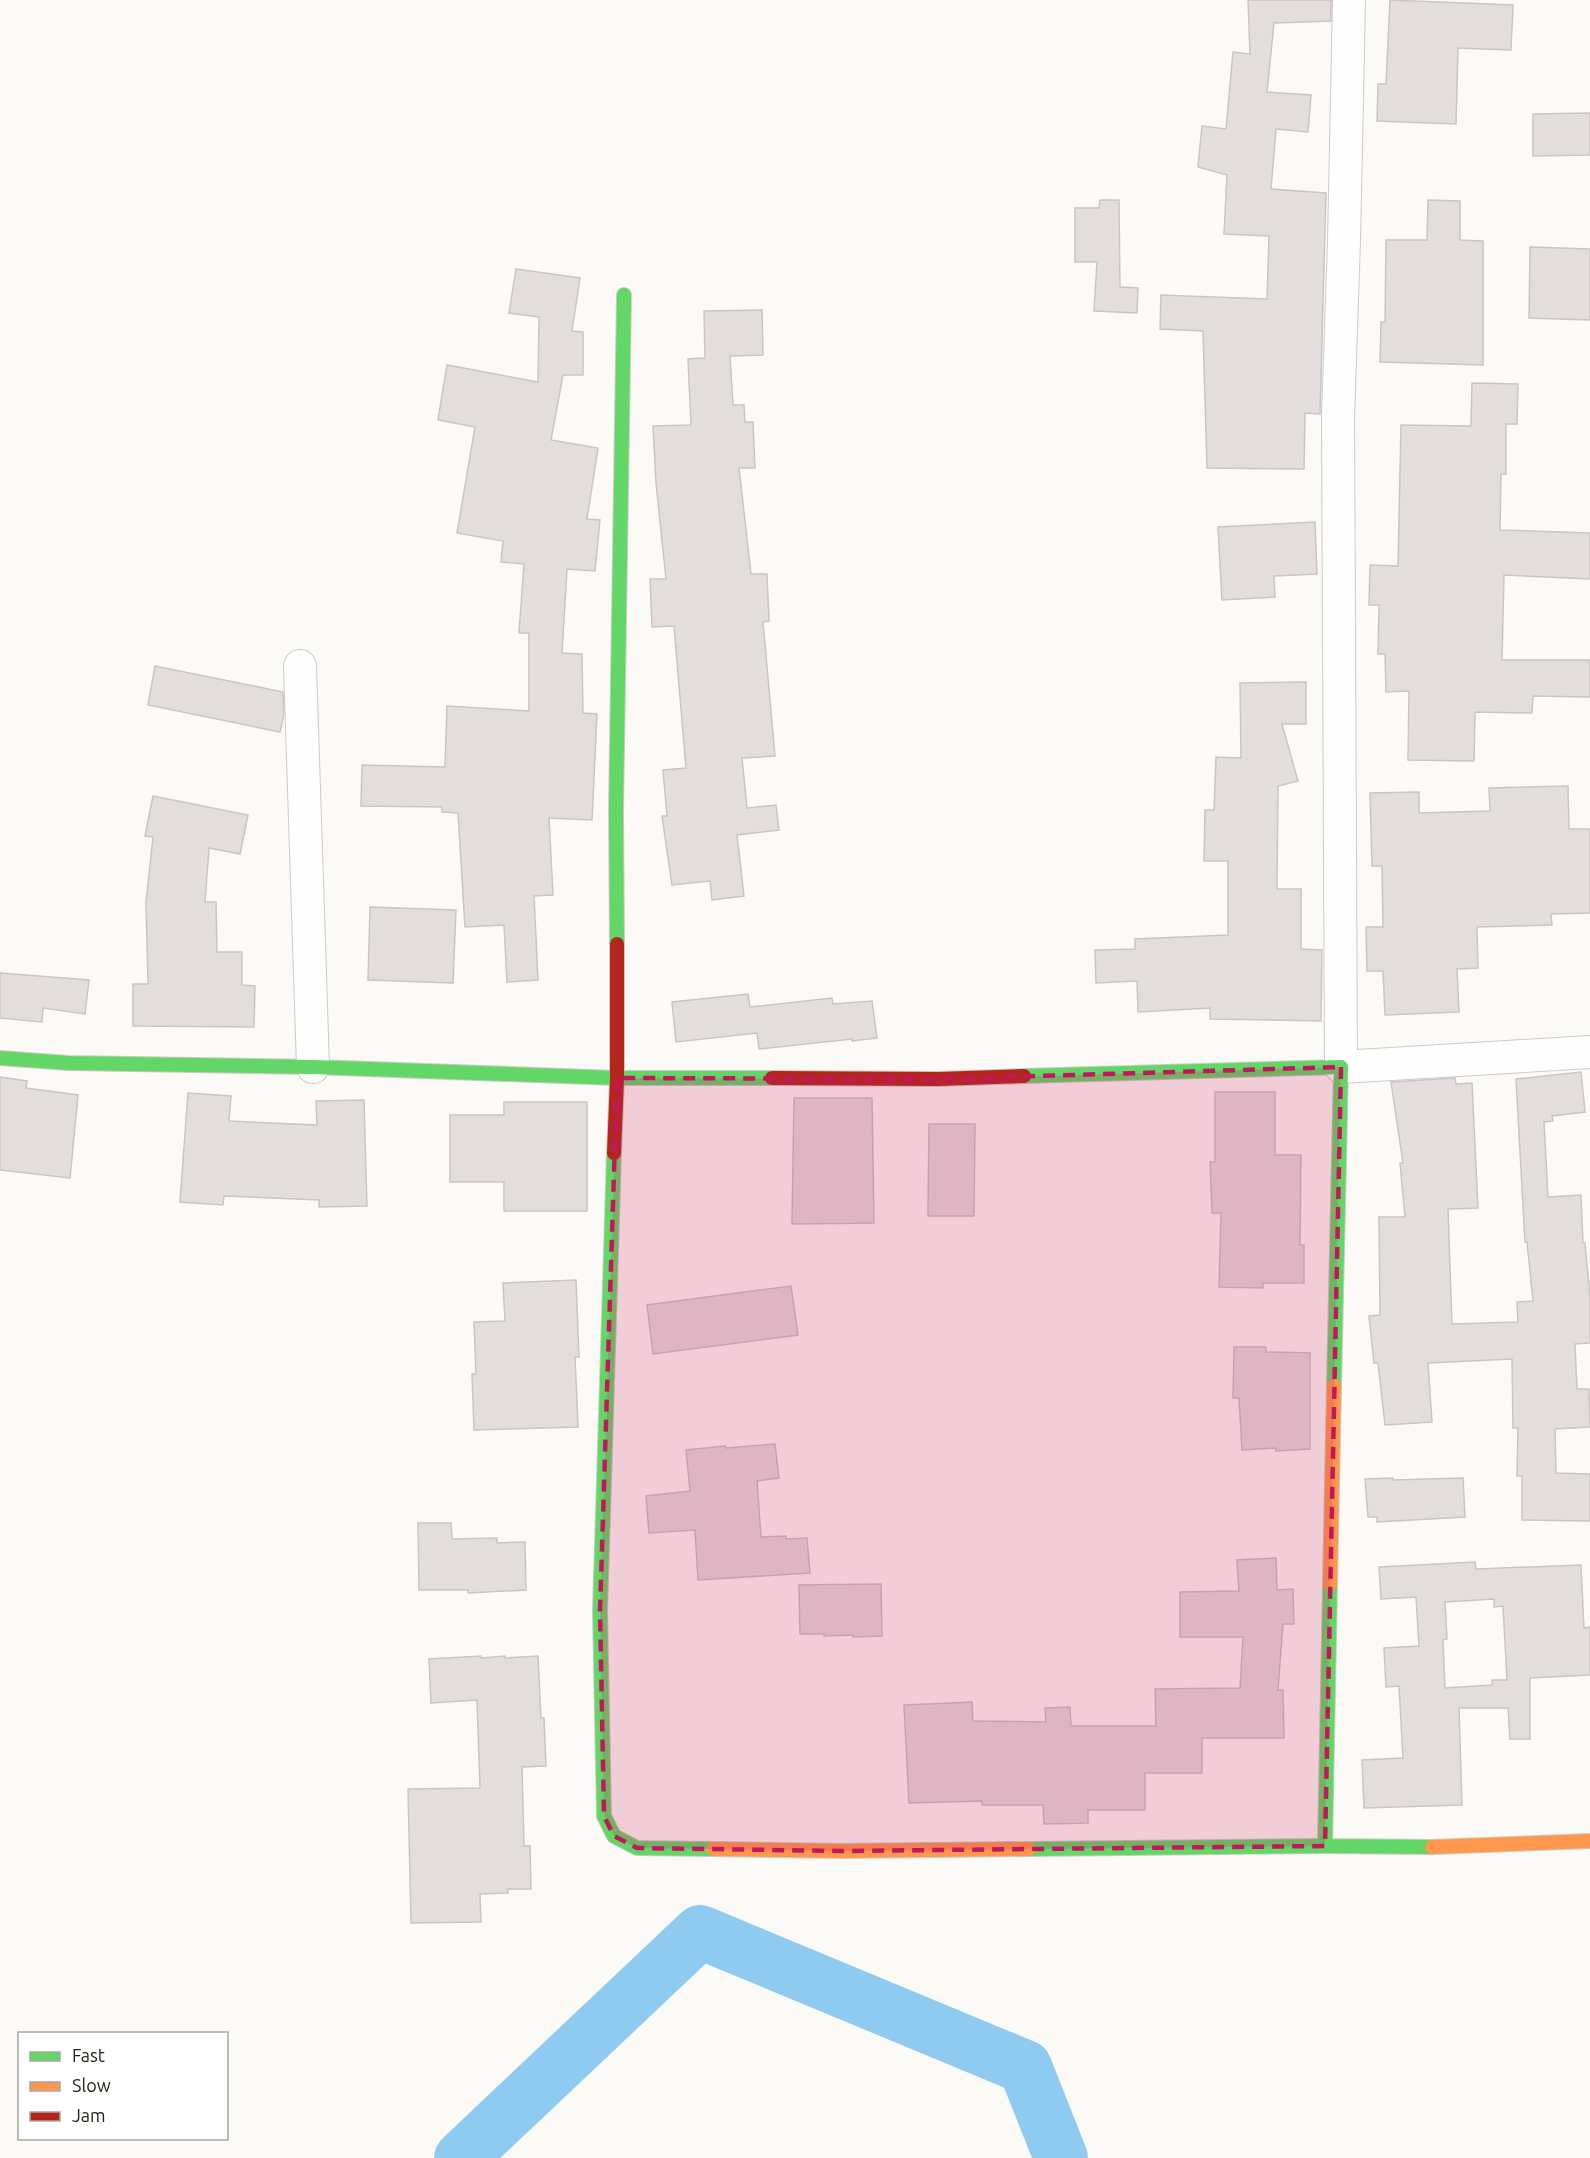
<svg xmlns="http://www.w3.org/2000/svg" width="1590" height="2158" font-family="Ubuntu,sans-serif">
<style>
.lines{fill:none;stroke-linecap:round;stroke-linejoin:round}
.river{stroke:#8fcbf0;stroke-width:54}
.building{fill:#e4ddde;stroke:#cbc4c4;stroke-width:1.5;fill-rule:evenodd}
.street-casing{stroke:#cecac4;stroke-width:34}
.fast-casing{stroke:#cecac4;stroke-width:16}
.slow-casing{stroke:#cecac4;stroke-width:16}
.jam-casing{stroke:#cecac4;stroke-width:16}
.street{stroke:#fffefe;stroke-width:32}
.fast{stroke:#63d668;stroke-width:14}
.slow{stroke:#ff974d;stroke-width:14}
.jam{stroke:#b3261e;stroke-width:14}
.marked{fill:#c2185b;fill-opacity:0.2;stroke:#c2185b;stroke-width:4.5;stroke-dasharray:12 8;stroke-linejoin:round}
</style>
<rect width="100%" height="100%" fill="#fcfaf7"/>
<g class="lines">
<polyline class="river" points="461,2158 700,1932 1025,2067 1061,2158"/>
</g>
<g class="building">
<polygon points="1248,0 1331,0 1331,21 1274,23 1267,92 1311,95 1308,132 1276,129 1271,189 1326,193 1320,414 1305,413 1304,469 1207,468 1203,331 1160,329 1161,295 1267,299 1269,236 1224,234 1227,175 1198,167 1202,126 1226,129 1233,52 1250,54"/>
<polygon points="1390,0 1513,5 1511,50 1458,48 1456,124 1377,121 1378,84 1386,84"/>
<polygon points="1590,113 1590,155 1533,156 1533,114"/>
<polygon points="1100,200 1119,200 1120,287 1138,288 1137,313 1094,311 1097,262 1075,262 1075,208 1099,208"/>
<polygon points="1428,200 1460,201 1460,240 1483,241 1483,365 1380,362 1381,322 1385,322 1386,240 1427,240"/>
<polygon points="1530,247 1590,249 1590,320 1529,318"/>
<polygon points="516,269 580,278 572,331 583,332 583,375 563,375 551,440 598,448 587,519 600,520 595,571 567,569 562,653 582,654 583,713 597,714 592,820 549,818 553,895 534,896 538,980 507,982 504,925 465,927 458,813 442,812 442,807 361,806 362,765 445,767 447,706 529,711 529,633 519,633 524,564 501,562 503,541 457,533 475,427 438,420 447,365 538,382 539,317 509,313"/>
<polygon points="762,310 763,355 730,356 733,405 744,405 745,422 753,422 755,468 739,468 751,574 767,574 769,621 763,622 775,756 742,758 747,808 776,805 779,830 737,835 744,896 712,900 710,881 672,885 662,816 667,816 663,770 686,768 674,626 652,627 650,579 666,579 656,483 653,426 691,425 688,359 705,358 704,311"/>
<polygon points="1472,383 1518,384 1517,424 1506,424 1506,474 1501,474 1500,530 1590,533 1590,579 1504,575 1502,660 1590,660 1590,697 1533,696 1532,713 1475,712 1474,761 1408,760 1409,691 1386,692 1385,654 1378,654 1379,605 1369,605 1370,565 1398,566 1401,425 1471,426"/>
<polygon points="1315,522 1317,574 1274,576 1275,597 1222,600 1218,527"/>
<polygon points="155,666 283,692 284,714 280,732 148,705"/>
<polygon points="1306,682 1306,724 1282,724 1298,781 1278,786 1277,889 1301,889 1301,949 1322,950 1321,1021 1210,1019 1210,1008 1138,1012 1137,981 1096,983 1095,950 1135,949 1135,939 1228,935 1228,861 1204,861 1205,810 1214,810 1216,757 1241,758 1240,683"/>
<polygon points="1568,786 1569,829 1590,829 1590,913 1551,914 1552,925 1477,927 1478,968 1457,969 1459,1012 1385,1015 1383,971 1367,971 1366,927 1383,927 1382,866 1372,866 1370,793 1419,792 1419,813 1490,811 1489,788"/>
<polygon points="153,796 248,815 240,854 209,848 205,902 216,902 217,952 242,952 242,985 255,986 254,1027 133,1026 133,984 148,984 146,902 153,837 145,836"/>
<polygon points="370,907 456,910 453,983 368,980"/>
<polygon points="0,973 89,980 85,1014 43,1008 42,1022 0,1018"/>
<polygon points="748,994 750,1007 832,998 833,1004 872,1001 877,1038 852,1041 852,1039 759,1049 757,1033 676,1042 672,1002"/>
<polygon points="1581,1072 1585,1112 1552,1116 1553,1121 1544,1122 1548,1197 1581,1195 1583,1243 1585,1243 1590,1297 1590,1343 1575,1344 1577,1389 1589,1389 1590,1427 1555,1429 1556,1473 1590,1474 1590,1521 1522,1520 1522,1476 1517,1476 1518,1428 1513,1428 1512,1359 1428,1363 1432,1422 1385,1425 1378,1363 1374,1363 1369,1316 1380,1315 1379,1217 1405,1217 1400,1163 1403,1163 1391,1082 1455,1078 1456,1084 1472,1083 1478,1208 1448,1209 1452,1324 1518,1322 1517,1302 1533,1301 1527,1242 1525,1242 1516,1079"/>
<polygon points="0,1077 27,1081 26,1088 78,1095 70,1178 0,1170"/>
<polygon points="1215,1092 1275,1092 1275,1155 1301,1155 1300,1245 1304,1245 1304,1283 1263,1283 1263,1288 1219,1287 1221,1213 1212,1213 1210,1162 1215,1162"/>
<polygon points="188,1093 231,1096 229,1121 317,1125 316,1101 364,1100 367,1206 319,1207 319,1200 224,1196 223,1205 180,1202"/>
<polygon points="794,1098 872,1098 874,1223 792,1224"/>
<polygon points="504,1102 587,1102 587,1211 504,1211 504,1182 450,1182 450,1115 504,1115"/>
<polygon points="929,1124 975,1124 974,1216 928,1216"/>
<polygon points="576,1280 579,1357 575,1357 578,1427 474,1430 472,1374 476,1374 474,1322 505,1321 503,1283"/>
<polygon points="791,1286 798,1335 653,1354 647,1305"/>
<polygon points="1234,1347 1266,1347 1266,1352 1310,1353 1310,1449 1276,1451 1276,1448 1242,1450 1239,1398 1233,1398"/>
<polygon points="775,1444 779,1478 757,1481 761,1537 786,1536 786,1539 807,1538 810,1573 698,1580 695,1530 649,1533 646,1496 690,1491 686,1450 725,1446 726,1448"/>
<polygon points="1393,1478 1393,1480 1463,1478 1465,1517 1377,1522 1377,1517 1368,1517 1365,1479"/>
<polygon points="418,1523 451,1523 452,1539 497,1538 497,1543 525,1542 526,1590 468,1593 468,1590 419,1590"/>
<polygon points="1276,1558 1277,1590 1293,1589 1294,1624 1283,1624 1278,1690 1283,1690 1284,1738 1202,1738 1202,1773 1145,1773 1145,1810 1088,1810 1088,1823 1044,1824 1043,1805 982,1805 982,1801 909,1803 904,1705 972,1702 973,1721 1046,1722 1045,1708 1070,1707 1071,1726 1156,1726 1155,1689 1240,1688 1243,1637 1180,1637 1180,1592 1239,1591 1237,1560"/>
<path d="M 1475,1562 L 1476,1569 L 1581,1565 L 1584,1628 L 1590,1627 L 1590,1675 L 1530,1678 L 1530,1739 L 1510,1739 L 1508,1708 L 1459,1708 L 1462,1805 L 1364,1808 L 1362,1760 L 1403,1758 L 1399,1686 L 1386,1687 L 1384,1648 L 1419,1646 L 1416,1597 L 1381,1599 L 1379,1567 ZM 1494,1599 L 1494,1607 L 1503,1606 L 1507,1680 L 1492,1680 L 1492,1685 L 1445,1688 L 1443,1640 L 1447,1639 L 1445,1602 Z"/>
<polygon points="881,1584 882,1636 853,1637 853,1635 824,1636 824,1634 800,1634 799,1585"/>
<polygon points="481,1656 481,1658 505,1656 505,1658 538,1656 541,1718 544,1718 546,1766 522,1767 524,1846 530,1846 531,1889 508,1889 508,1893 480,1894 481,1922 411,1923 408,1789 480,1788 477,1700 431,1703 429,1659"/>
</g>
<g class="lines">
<defs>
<g id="street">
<polyline points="1349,0 1344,241 1338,417 1341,1067 1590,1052"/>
<polyline points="300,666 313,1067"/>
</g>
<g id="fast">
<polyline points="617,944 616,810 624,295"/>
<polyline points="0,1058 68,1063 313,1067 617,1078 772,1078"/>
<polyline points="1024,1076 1341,1067 1334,1386"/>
<polyline points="614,1153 600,1611 604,1816 614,1836 637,1848 713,1849"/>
<polyline points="1330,1584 1325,1846 1432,1847"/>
<polyline points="1029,1849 1325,1846"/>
</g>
<g id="slow">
<polyline points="1330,1584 1334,1386"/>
<polyline points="1432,1847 1590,1841"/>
<polyline points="713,1849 841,1851 1029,1849"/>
</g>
<g id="jam">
<polyline points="772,1078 938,1079 1024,1076"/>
<polyline points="614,1153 617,1078 617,944"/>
</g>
</defs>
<use href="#street" class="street-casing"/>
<use href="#fast" class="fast-casing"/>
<use href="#slow" class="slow-casing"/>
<use href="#jam" class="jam-casing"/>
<use href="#street" class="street"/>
<use href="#fast" class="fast"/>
<use href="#slow" class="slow"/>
<use href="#jam" class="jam"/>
</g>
<path class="marked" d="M 1341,1067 L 1325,1846 L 841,1851 L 637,1848 L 614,1836 L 604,1816 L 600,1611 L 617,1078 L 938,1079 Z"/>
<rect x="18" y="2032" width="210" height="108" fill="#ffffff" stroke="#a9a7a3" stroke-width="1.5"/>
<rect x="30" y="2052" width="30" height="9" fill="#63d668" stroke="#a9a7a3" stroke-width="1.5"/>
<text x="72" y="2062" font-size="18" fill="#282219">Fast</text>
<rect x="30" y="2082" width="30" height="9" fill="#ff974d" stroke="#a9a7a3" stroke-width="1.5"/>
<text x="72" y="2092" font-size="18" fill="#282219">Slow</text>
<rect x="30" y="2112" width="30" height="9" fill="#b3261e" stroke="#a9a7a3" stroke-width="1.5"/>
<text x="72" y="2122" font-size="18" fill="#282219">Jam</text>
</svg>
